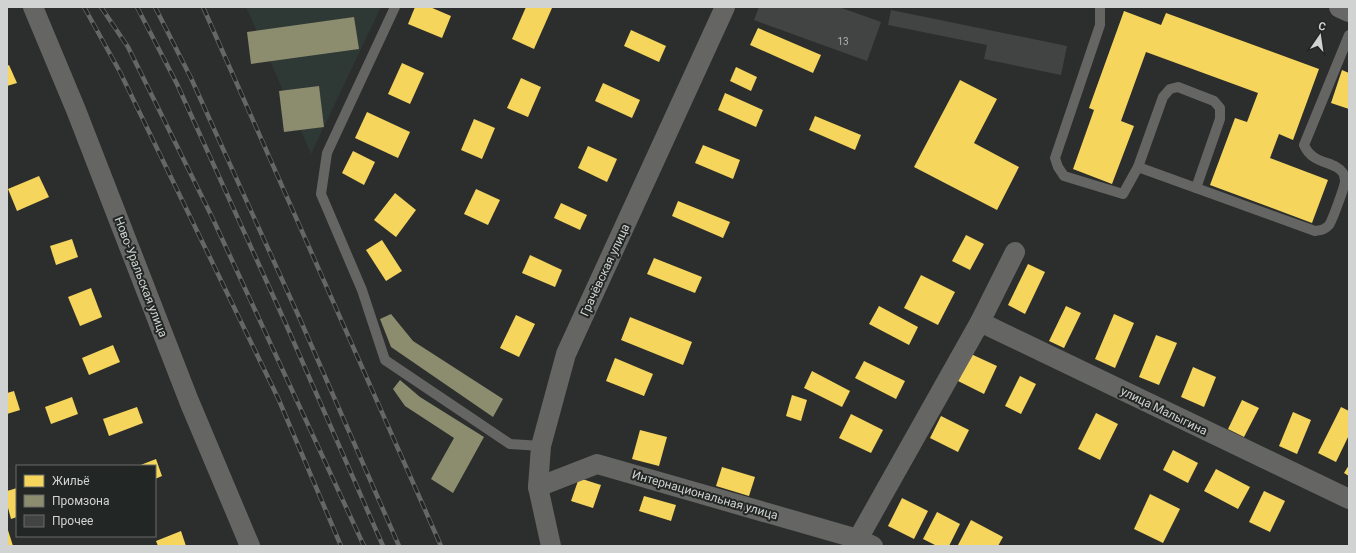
<svg xmlns="http://www.w3.org/2000/svg" width="1356" height="553" font-family="Roboto,sans-serif">
<style>
.built{fill:#2e3835}
.homes{fill:#f6d55c}
.industry{fill:#8c8c6e}
.building{fill:#424444}
.lines{fill:none;stroke-linecap:round;stroke-linejoin:round}
.lane{stroke:#656564;stroke-width:10}
.street{stroke:#656564;stroke-width:20}
.secondary{stroke:#686767;stroke-width:22}
.rail-casing{stroke:#666665;stroke-width:4.5}
.rail{stroke:#222624;stroke-width:3;stroke-dasharray:9;stroke-linecap:butt}
.labels{text-anchor:middle;dominant-baseline:central;stroke-width:4;stroke-linejoin:round;paint-order:stroke}
.number-label{font-size:10px;fill:#acafae}
.street-label{font-size:12px;fill:#d0d3d2;stroke:#222624}
</style>
<rect width="100%" height="100%" fill="#2c2e2d"/>
<polygon class="built" points="246,7 381,7 311,154"/>
<g class="homes">
<polygon points="415,7 430,7 451,16 442,38 408,24"/>
<polygon points="526,7 549,7 552,8 534,49 512,39"/>
<polygon points="1124,11 1161,25 1166,13 1319,69 1293,140 1279,134 1270,158 1328,180 1312,223 1210,185 1235,118 1247,122 1258,93 1146,52 1121,121 1134,126 1112,184 1073,169 1094,110 1089,108"/>
<polygon points="758,28 821,55 813,73 750,45"/>
<polygon points="631,30 666,46 659,62 624,46"/>
<polygon points="402,63 424,73 410,104 388,94"/>
<polygon points="9,65 17,83 7,86 7,66"/>
<polygon points="736,67 757,77 751,91 730,81"/>
<polygon points="1342,70 1349,73 1349,109 1331,103"/>
<polygon points="521,78 541,87 528,117 507,108"/>
<polygon points="960,80 997,99 974,143 1019,167 997,210 914,167"/>
<polygon points="603,83 640,100 632,118 595,101"/>
<polygon points="725,93 763,110 756,127 718,110"/>
<polygon points="367,112 410,132 398,158 355,138"/>
<polygon points="815,116 861,135 855,150 809,130"/>
<polygon points="474,119 495,128 482,159 461,150"/>
<polygon points="703,145 740,160 733,179 695,163"/>
<polygon points="588,146 617,159 607,182 578,168"/>
<polygon points="353,151 375,162 364,185 342,173"/>
<polygon points="39,176 49,197 17,211 8,189"/>
<polygon points="476,189 500,200 488,225 464,214"/>
<polygon points="395,193 416,210 396,237 374,220"/>
<polygon points="678,201 730,222 723,238 672,216"/>
<polygon points="561,203 587,215 580,230 554,218"/>
<polygon points="966,235 984,244 970,270 952,261"/>
<polygon points="72,239 78,257 56,265 50,246"/>
<polygon points="382,240 402,271 386,281 366,250"/>
<polygon points="530,255 562,270 555,287 522,273"/>
<polygon points="654,258 702,277 695,293 647,274"/>
<polygon points="1028,264 1045,272 1025,314 1008,305"/>
<polygon points="921,275 955,292 938,325 904,308"/>
<polygon points="91,288 102,317 80,326 68,297"/>
<polygon points="879,306 918,327 909,345 869,324"/>
<polygon points="1066,306 1081,313 1064,348 1049,341"/>
<polygon points="1114,314 1134,323 1115,368 1095,359"/>
<polygon points="516,315 535,324 519,357 500,348"/>
<polygon points="630,317 692,342 683,365 621,340"/>
<polygon points="1156,335 1177,343 1159,385 1139,377"/>
<polygon points="113,345 120,362 89,375 82,358"/>
<polygon points="971,354 997,366 984,394 958,381"/>
<polygon points="615,358 653,374 644,396 606,381"/>
<polygon points="864,361 905,381 896,399 855,378"/>
<polygon points="1193,367 1216,377 1204,407 1181,397"/>
<polygon points="812,371 850,391 842,407 804,388"/>
<polygon points="1020,376 1036,384 1021,414 1005,406"/>
<polygon points="14,391 20,410 7,414 7,393"/>
<polygon points="792,395 807,400 801,421 786,416"/>
<polygon points="72,397 78,414 51,424 45,407"/>
<polygon points="1242,400 1259,408 1244,437 1228,429"/>
<polygon points="137,407 143,423 109,436 103,419"/>
<polygon points="1341,407 1349,411 1349,435 1336,462 1318,453"/>
<polygon points="1293,412 1311,420 1297,454 1279,446"/>
<polygon points="1096,413 1118,424 1100,460 1078,449"/>
<polygon points="851,414 883,430 871,453 839,438"/>
<polygon points="941,416 969,430 958,452 930,438"/>
<polygon points="640,430 667,437 659,466 632,459"/>
<polygon points="1173,450 1198,463 1188,483 1163,470"/>
<polygon points="156,459 162,476 155,479 155,466 138,466"/>
<polygon points="1349,465 1349,476 1344,473"/>
<polygon points="722,467 755,477 749,496 716,486"/>
<polygon points="1216,469 1250,487 1238,509 1204,491"/>
<polygon points="579,478 601,485 593,508 571,501"/>
<polygon points="17,488 17,517 11,519 7,504 7,491"/>
<polygon points="1264,491 1285,501 1270,532 1249,522"/>
<polygon points="1150,494 1180,509 1163,543 1134,529"/>
<polygon points="644,496 676,505 671,521 639,511"/>
<polygon points="902,498 928,511 914,539 888,526"/>
<polygon points="937,512 960,524 949,546 937,546 923,539"/>
<polygon points="971,520 1003,537 998,546 961,546 958,545"/>
<polygon points="7,527 13,546 7,546"/>
<polygon points="181,531 186,546 158,546 156,541"/>
</g>
<g class="industry">
<polygon points="354,17 359,49 251,64 247,32"/>
<polygon points="319,86 324,127 284,132 279,91"/>
<polygon points="391,314 413,341 503,399 493,417 391,347 380,319"/>
<polygon points="400,380 420,397 484,437 453,493 431,479 454,438 405,406 393,389"/>
</g>
<g class="building">
<polygon points="759,7 839,7 881,22 867,61 754,20"/>
<polygon points="891,10 1067,46 1061,75 984,59 987,45 888,25"/>
</g>
<g class="lines">
<g class="lane">
<polyline points="395,7 327,153 321,194 362,290 385,360 510,444 541,446"/>
<path d="M 1100,7 L 1100,25 L 1055,158 L 1058,167 L 1064,176 L 1123,194 L 1138,167 L 1315,231 C 1321,230 1325,230 1329,225 C 1332,221 1345,186 1345,181 C 1345,180 1344,174 1343,173 C 1335,160 1313,166 1304,145 L 1349,35"/>
<polyline points="1138,167 1163,97 1170,89 1178,87 1214,101 1220,108 1220,119 1196,188"/>
</g>
<g class="street">
<polyline points="33,7 76,110 189,401 250,546"/>
<polyline points="980,322 1349,499"/>
<polyline points="538,487 597,464 858,539 873,546"/>
<polyline points="551,546 538,487 541,446 566,354 725,7"/>
<polyline points="854,546 980,322 1015,252"/>
</g>
<polyline class="secondary" points="1340,7 1349,11"/>
<defs>
<g id="rail">
<polyline points="84,7 120,72 278,398 341,546"/>
<polyline points="101,7 128,47 212,217 364,546"/>
<polyline points="137,7 177,84 285,322 383,546"/>
<polyline points="155,7 191,78 299,317 399,546"/>
<polyline points="203,7 441,546"/>
</g>
</defs>
<use href="#rail" class="rail-casing"/>
<use href="#rail" class="rail"/>
</g>
<g class="labels">
<g class="number-label">
<text x="843" y="41">13</text>
</g>
<g class="street-label">
<text transform="translate(605 270) rotate(-65)">Грачёвская улица</text>
<text transform="translate(141 277) rotate(69)">Ново-Уральская улица</text>
<text transform="translate(1164 411) rotate(26)">улица Малыгина</text>
<text transform="translate(705 495) rotate(16)">Интернациональная улица</text>
</g>
</g>
<rect width="1356" height="553" fill="none" stroke="#d0d3d2" stroke-width="16"/>
<rect x="16" y="465" width="140" height="72" fill="#222624" stroke="#686b6a"/>
<rect x="24" y="475" width="20" height="12" fill="#f6d55c" stroke="#686b6a"/>
<text x="52" y="485" font-size="12" fill="#d0d3d2">Жильё</text>
<rect x="24" y="495" width="20" height="12" fill="#8c8c6e" stroke="#686b6a"/>
<text x="52" y="505" font-size="12" fill="#d0d3d2">Промзона</text>
<rect x="24" y="515" width="20" height="12" fill="#424444" stroke="#686b6a"/>
<text x="52" y="525" font-size="12" fill="#d0d3d2">Прочее</text>
<g transform="translate(1320 36) rotate(13)" stroke="#222624" stroke-width="3" paint-order="stroke">
<path d="M0-3L7 15L0 10L-7 15Z" fill="#d0d3d2"/>
<text y="-6" font-size="11" font-weight="bold" text-anchor="middle" fill="#d0d3d2">С</text>
</g>
</svg>
